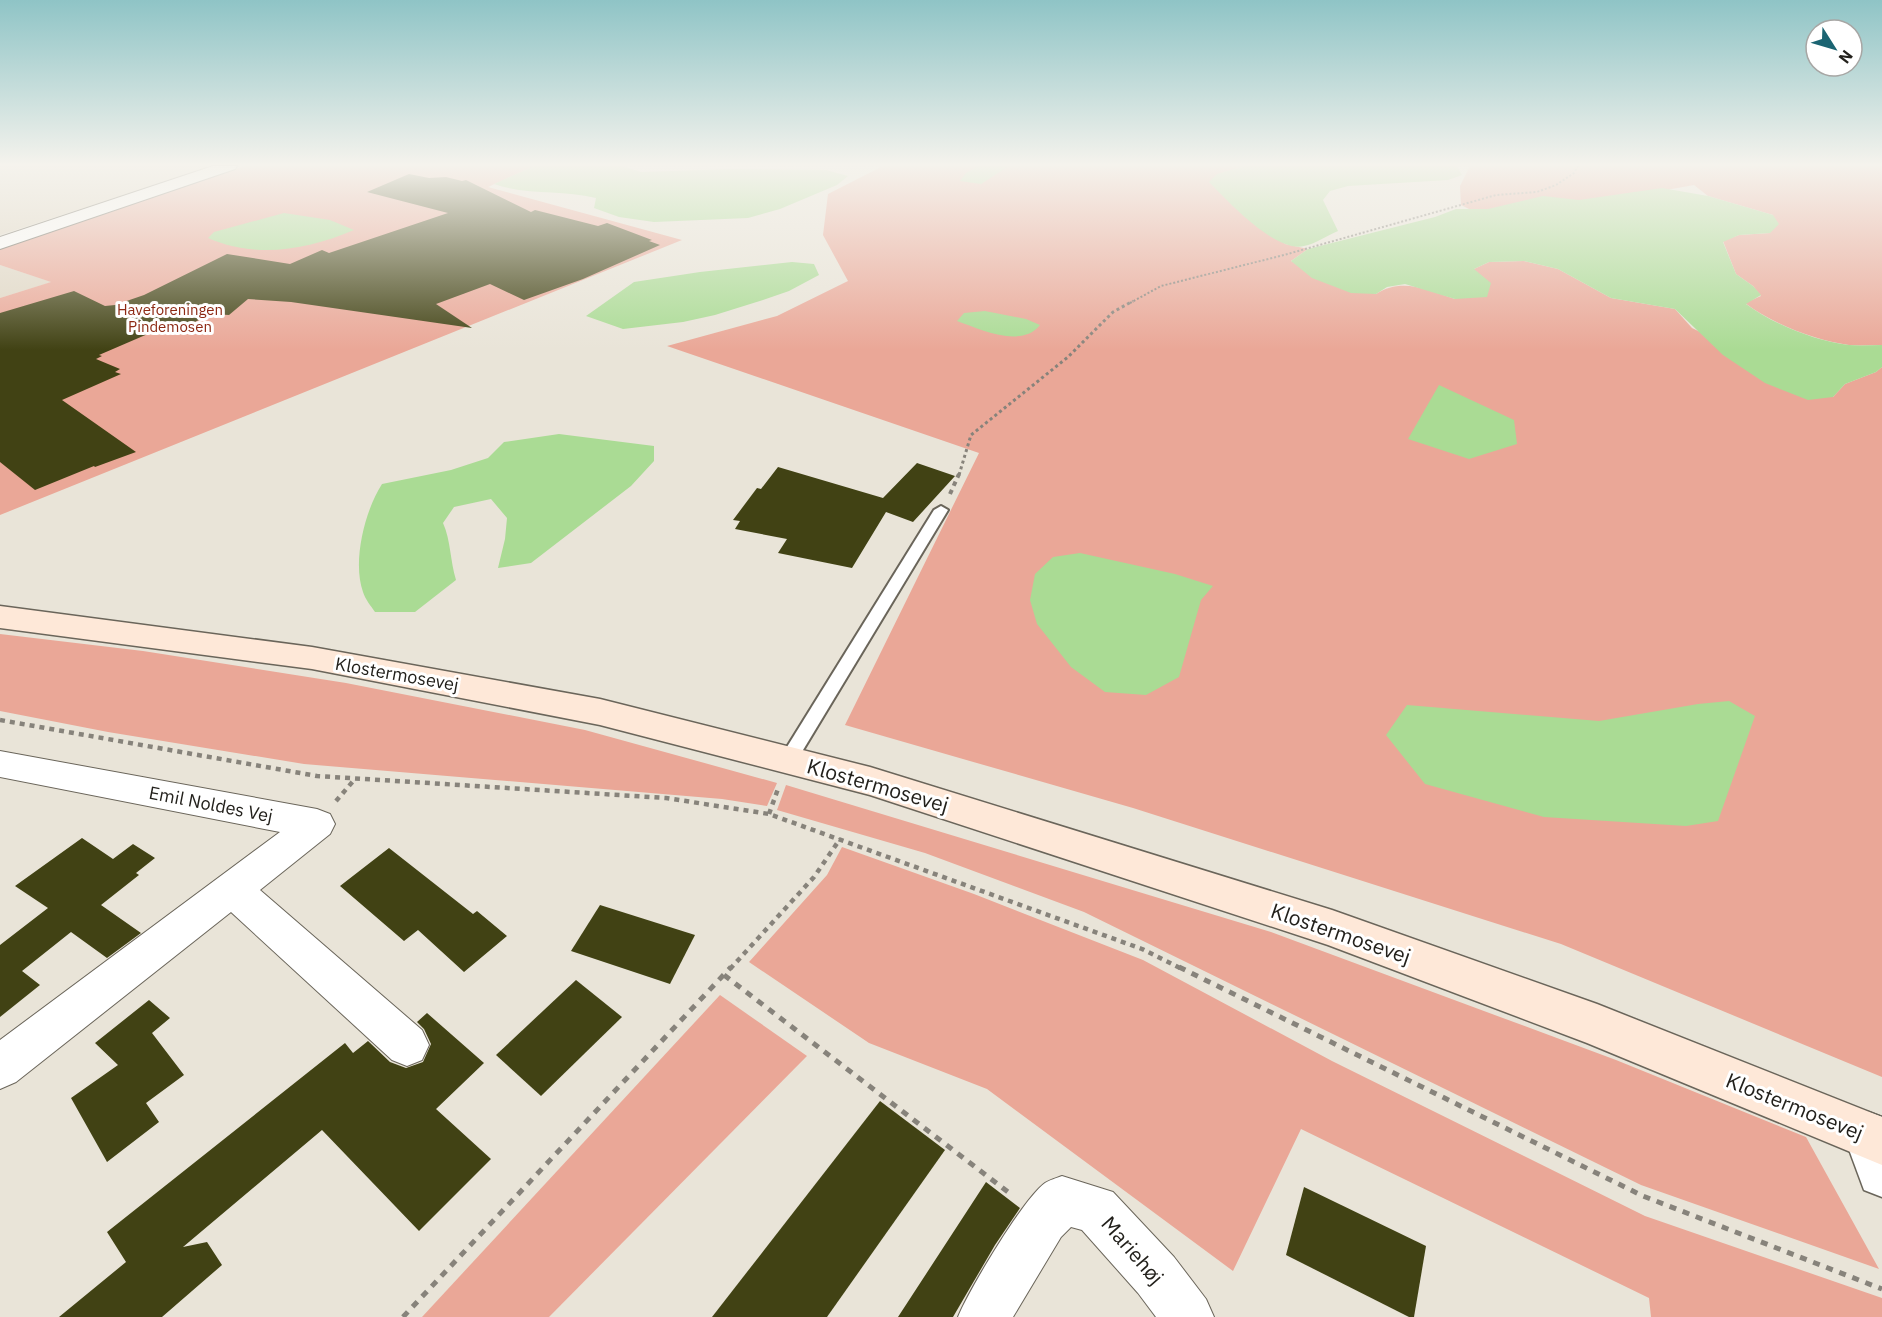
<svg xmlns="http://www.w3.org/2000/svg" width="1882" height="1317" font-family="'IBM Plex Sans',sans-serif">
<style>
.built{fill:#e0d7c5}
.green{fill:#eaa797}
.water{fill:#aadb94}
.building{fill:#414214}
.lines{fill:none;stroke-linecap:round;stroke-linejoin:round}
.service-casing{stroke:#6a655a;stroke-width:4}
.minor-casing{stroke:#6a655a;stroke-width:2}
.tertiary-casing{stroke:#6a655a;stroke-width:3}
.secondary-casing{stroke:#6a655a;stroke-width:3}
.path-far4{stroke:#87837b;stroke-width:2;stroke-dasharray:2 2;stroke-linecap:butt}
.path-far3{stroke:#87837b;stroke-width:3;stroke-dasharray:3 3;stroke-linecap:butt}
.path-far2{stroke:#87837b;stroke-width:4;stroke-dasharray:4.5 4.5;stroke-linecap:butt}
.path-far1{stroke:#87837b;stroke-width:4.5;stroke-dasharray:5 5;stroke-linecap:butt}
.path{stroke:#87837b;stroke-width:5;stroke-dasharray:7 7;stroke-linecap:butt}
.service{fill:#fff;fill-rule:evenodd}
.minor{fill:#fff;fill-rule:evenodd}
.tertiary{fill:#fff;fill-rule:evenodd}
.secondary{fill:#fee8d8;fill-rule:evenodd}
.labels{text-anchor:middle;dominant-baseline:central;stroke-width:6;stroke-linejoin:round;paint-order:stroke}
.far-park-label{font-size:15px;fill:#8d2914;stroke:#fff}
.street-label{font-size:18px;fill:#23211c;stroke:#fff}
.near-street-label{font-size:21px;fill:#23211c;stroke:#fff}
</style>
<rect width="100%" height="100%" fill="#e9e4d8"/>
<g class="built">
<polygon points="0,166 214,166 0,235"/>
<polygon points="0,265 52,282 0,298"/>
</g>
<g class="green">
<polygon points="245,166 534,166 488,187 682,240 0,515 0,298 51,282 0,265 0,247"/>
<path d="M 883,166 L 1245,166 L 1231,170 L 1285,244 L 1308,249 L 1291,261 L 1376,294 C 1402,277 1427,290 1455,299 L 1474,269 L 1489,262 L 1524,261 L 1558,269 L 1611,298 L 1675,309 L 1692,328 L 1833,397 L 1845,384 L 1876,372 L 1882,367 L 1882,1077 L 1561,944 L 1133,808 L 845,725 L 979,453 L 667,346 L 777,316 L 848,281 L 823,235 L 828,194 Z"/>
<path d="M 1470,166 L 1882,166 L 1882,345 C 1871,345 1860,346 1849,345 C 1814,340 1773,324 1745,303 L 1761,296 L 1753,286 L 1736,274 L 1723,241 L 1739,235 L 1770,233 L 1773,215 L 1708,196 L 1694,185 L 1493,221 L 1461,205 L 1460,186 Z"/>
<polygon points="0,634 143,651 346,683 585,730 777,783 767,806 722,799 304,764 108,732 0,711"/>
<polygon points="786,785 1271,932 1616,1060 1806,1137 1879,1269 1641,1185 1084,912 925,853 777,810"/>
<polygon points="842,847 974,894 1143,960 1332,1061 1645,1216 1882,1298 1882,1317 1651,1317 1649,1298 1301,1129 1233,1271 987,1089 869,1043 749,962 827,875"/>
<polygon points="720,995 807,1056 549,1317 422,1317"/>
</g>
<g class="water">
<path d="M 534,166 L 622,166 L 641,172 L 731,169 L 826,170 L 848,176 L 837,185 L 780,209 L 748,218 L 654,222 L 619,217 L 594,208 L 596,198 C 561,189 529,196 494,184 Z"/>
<polygon points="978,166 1009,166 981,184 960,181 966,173"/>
<path d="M 1245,166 L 1457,166 L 1462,175 L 1448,180 L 1348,186 L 1330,191 L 1323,200 L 1338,231 C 1328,235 1315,244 1304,246 C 1275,253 1227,200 1209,182 L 1217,174 Z"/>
<path d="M 1662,188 L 1708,196 L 1773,215 L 1779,224 L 1770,233 L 1739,235 L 1723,242 L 1736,274 L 1753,286 L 1761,295 L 1746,304 C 1773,324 1815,341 1849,345 C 1860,346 1871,345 1882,345 L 1882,367 L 1876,372 L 1845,384 L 1833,397 L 1808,400 L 1765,383 L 1723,355 L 1675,309 L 1611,298 L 1558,269 L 1524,261 L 1489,262 L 1474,269 L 1491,283 L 1487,297 L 1455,299 L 1405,284 L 1387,287 L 1376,294 L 1351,293 L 1312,278 L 1291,261 L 1308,249 L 1435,217 L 1456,209 L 1488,209 L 1543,196 L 1579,200 Z"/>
<path d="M 284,213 L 330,220 L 354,230 C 307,250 256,259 208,238 L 214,232 Z"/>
<polygon points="792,262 814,264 819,275 789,291 763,300 715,315 683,322 623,329 586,316 634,282 700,272"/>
<path d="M 985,311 L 1026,319 L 1040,325 C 1021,349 980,329 957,321 L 964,313 Z"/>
<polygon points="1439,385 1514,420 1517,444 1469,459 1408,439"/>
<path d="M 559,434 L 654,446 L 654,461 L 631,486 L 531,563 L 498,568 L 505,539 L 507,518 L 491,499 L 454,507 L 443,523 C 451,541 450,561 456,580 L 415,612 L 375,612 C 371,606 365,599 363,592 C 352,562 365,510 382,484 L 451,470 L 488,458 L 504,442 Z"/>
<polygon points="1080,553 1175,574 1213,586 1201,600 1179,677 1146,695 1105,692 1071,667 1037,624 1030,600 1035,574 1053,557"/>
<polygon points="1729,701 1755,716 1718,821 1686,826 1544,817 1425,784 1386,735 1407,705 1599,721 1698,704"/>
</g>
<g class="building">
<polygon points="409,174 429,178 446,177 462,181 466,180 531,212 535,210 598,226 607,223 652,240 649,241 660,245 583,279 524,300 490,284 436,304 472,328 291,302 248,299 229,315 212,314 175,331 164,327 99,355 102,356 96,359 120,369 115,372 121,374 62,400 136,452 95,467 94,466 35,490 0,462 0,313 74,291 105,306 115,305 144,295 227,254 290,264 322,250 329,253 448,213 367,192"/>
<polygon points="917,463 955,476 913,522 886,512 852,568 778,553 787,539 735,529 740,521 733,520 757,488 761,489 778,467 883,498"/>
<polygon points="82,838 113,859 133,844 155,858 136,873 139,875 101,905 141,933 107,958 71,932 22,971 40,985 0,1017 0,945 48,908 15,886"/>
<polygon points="389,848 473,914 477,911 507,936 464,972 418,930 404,941 340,886"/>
<polygon points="600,905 695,935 670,984 571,951"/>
<polygon points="576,980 622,1017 541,1096 496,1055"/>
<polygon points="149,1000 170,1018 152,1033 184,1075 146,1103 159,1122 107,1162 71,1098 118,1065 95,1043"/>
<polygon points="427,1013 484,1063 436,1109 491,1159 419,1231 322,1130 183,1247 207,1242 222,1265 162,1317 59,1317 126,1262 107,1232 345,1043 353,1053 368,1041 390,1062 406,1068 423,1062 431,1044 424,1029 417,1022"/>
<polygon points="880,1101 945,1150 827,1317 712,1317"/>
<polygon points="986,1182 1020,1208 995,1245 953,1317 898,1317"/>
<polygon points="1304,1187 1426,1246 1414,1317 1409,1317 1286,1255"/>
</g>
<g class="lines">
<defs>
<polygon id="service" points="941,506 948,510 794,765 788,767 782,765 779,760 782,755 934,510"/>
<g id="minor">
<polygon points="213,166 237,166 235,169 0,249 0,237"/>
<polygon points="0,751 317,809 330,814 335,824 330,834 260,890 422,1030 429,1045 422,1060 407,1066 392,1060 231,912 16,1082 0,1089 0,1040 280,832 0,777"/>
<path d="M 1062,1176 L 1113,1192 L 1174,1257 L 1206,1299 L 1214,1317 L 1156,1317 L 1138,1293 L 1082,1230 L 1071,1227 L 1061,1237 L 1013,1317 L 958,1317 C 969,1290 1023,1199 1045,1183 C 1049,1180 1057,1178 1062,1176 Z"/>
</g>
<polygon id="tertiary" points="1868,1112 1882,1117 1882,1197 1864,1190 1844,1136 1851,1119"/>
<polygon id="secondary" points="0,606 312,647 600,699 870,767 1332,910 1597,1004 1882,1117 1882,1165 1587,1043 1328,945 870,795 600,725 312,669 0,628"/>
</defs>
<use href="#service" class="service-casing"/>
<use href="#minor" class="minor-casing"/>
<use href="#tertiary" class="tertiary-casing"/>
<use href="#secondary" class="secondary-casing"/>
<polyline class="path-far4" points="1130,303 1161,286 1284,255 1496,195 1537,192 1556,185 1574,173 1578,166"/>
<polyline class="path-far3" points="959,475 971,435 1068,357 1113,312 1133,301"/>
<polyline class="path-far2" points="950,494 959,474"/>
<g class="path-far1">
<polyline points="0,720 317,776 666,798 769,814 1142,949 1182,969"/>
<polyline points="336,801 355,779"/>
<polyline points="769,814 779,786"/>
<polyline points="730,969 814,877 840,839"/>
</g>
<g class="path">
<polyline points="1179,967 1643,1196 1882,1289"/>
<polyline points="724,975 1012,1195"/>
<polyline points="403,1317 731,967"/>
</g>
<use href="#service" class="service"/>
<use href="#minor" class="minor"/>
<use href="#tertiary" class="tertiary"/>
<use href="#secondary" class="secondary"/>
</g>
<linearGradient id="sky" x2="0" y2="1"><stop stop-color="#8fc4c6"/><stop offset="0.47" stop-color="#f5f3ed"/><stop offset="1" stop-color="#f5f3ed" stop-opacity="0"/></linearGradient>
<rect width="1882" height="350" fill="url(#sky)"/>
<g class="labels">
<g class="far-park-label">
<text x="170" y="309">Haveforeningen<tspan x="170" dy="17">Pindemosen</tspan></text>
</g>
<g class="street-label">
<text transform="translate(397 674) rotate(10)">Klostermosevej</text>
<text transform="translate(211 804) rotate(11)">Emil Noldes Vej</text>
</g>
<g class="near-street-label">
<text transform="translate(878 785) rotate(16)">Klostermosevej</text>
<text transform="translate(1341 933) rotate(19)">Klostermosevej</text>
<text transform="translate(1795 1106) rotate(22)">Klostermosevej</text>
<text transform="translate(1133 1250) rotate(49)">Mariehøj</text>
</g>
</g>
<g transform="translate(1834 48) rotate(127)"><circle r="28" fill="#ffffff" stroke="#a7a6a4" stroke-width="1.5"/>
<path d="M0-4.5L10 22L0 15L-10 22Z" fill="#1b6472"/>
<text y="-9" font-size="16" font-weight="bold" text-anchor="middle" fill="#23211c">N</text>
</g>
</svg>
